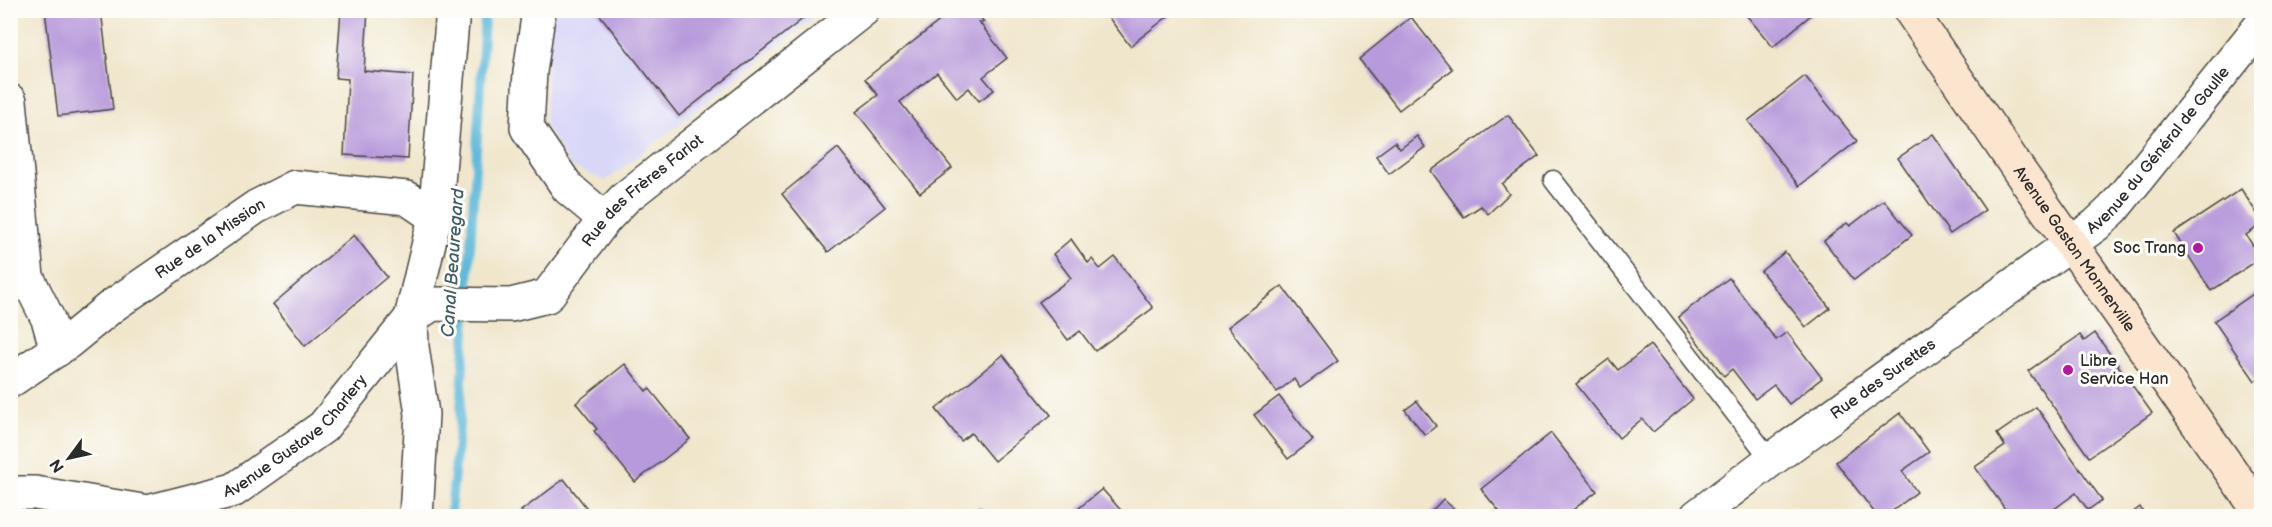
<svg xmlns="http://www.w3.org/2000/svg" width="2272" height="527" font-family="'Balsamiq Sans',sans-serif">
<style>
.built{fill:#d9d7f8}
.lines{fill:none;stroke-linecap:round;stroke-linejoin:round}
.stream{stroke:#5ebadc;stroke-width:9}
.building{fill:#b79adb}
.service-casing{stroke:#494743;stroke-width:21}
.minor-casing{stroke:#494743;stroke-width:36}
.secondary-casing{stroke:#494743;stroke-width:36}
.service{stroke:#fff;stroke-width:18}
.minor{stroke:#fff;stroke-width:33}
.secondary{stroke:#fce5cf;stroke-width:33}
.poi-dot{fill:#b5179e;stroke:#fdfcf7;stroke-width:2}
.labels{text-anchor:middle;dominant-baseline:central;stroke-width:6;stroke-linejoin:round;paint-order:stroke}
.street-label{font-size:16px;fill:#2b2b2b;stroke:#fdfcf7}
.poi-label{font-size:16px;fill:#2b2b2b;stroke:#fdfcf7;text-anchor:end}
.water-label{font-size:18px;font-style:italic;fill:#3d5d69;stroke:#fdfcf7}
</style>
<rect width="100%" height="100%" fill="#fdfcf7"/>
<filter id="ink" filterUnits="userSpaceOnUse"><feTurbulence type="fractalNoise" baseFrequency=".0167" numOctaves="2"/><feDisplacementMap in="SourceGraphic" scale="12" xChannelSelector="R" yChannelSelector="G"/><feConvolveMatrix kernelMatrix="1 2 1 2 8 2 1 2 1" color-interpolation-filters="sRGB"/></filter>
<filter id="wash" filterUnits="userSpaceOnUse"><feTurbulence type="fractalNoise" baseFrequency=".008" numOctaves="4" result="noise"/><feDisplacementMap in="SourceGraphic" scale="24" xChannelSelector="R" yChannelSelector="G"/><feGaussianBlur stdDeviation="1.35" result="paint"/><feColorMatrix in="noise" values="0 0 0 0 0 0 0 0 0 0 0 0 0 0 0 0 0 1.4 0 .05"/><feComposite in="paint" operator="in"/></filter>
<g filter="url(#wash)">
<rect width="100%" height="100%" fill="#f0e6cc"/>
<polygon class="built" points="549,11 822,11 606,181 570,166 545,125"/>
<g class="lines">
<polyline class="stream" points="450,516 460,420 485,10"/>
</g>
<g id="blocks">
<g class="building">
<polygon points="45,10 101,10 113,109 58,116"/>
<polygon points="341,10 368,10 364,71 413,75 408,159 344,155 348,79 336,78"/>
<polygon points="596,10 814,10 679,116"/>
<polygon points="941,10 975,10 984,22 979,22 1007,58 983,77 994,90 979,101 969,88 957,98 937,73 900,102 952,168 920,193 856,112 878,95 865,79 942,19 938,13"/>
<polygon points="1103,10 1176,10 1130,46"/>
<polygon points="1742,10 1811,10 1813,13 1773,47"/>
<polygon points="1411,17 1452,69 1399,110 1359,59"/>
<polygon points="1805,76 1857,141 1799,186 1748,121"/>
<polygon points="1508,115 1539,156 1502,184 1509,194 1488,214 1481,206 1464,217 1431,171"/>
<polygon points="1933,134 1985,210 1950,234 1898,158"/>
<polygon points="1417,136 1425,147 1389,174 1376,156 1395,142 1400,149"/>
<polygon points="838,148 885,207 828,252 782,194"/>
<polygon points="2241,189 2262,221 2262,224 2246,235 2261,258 2211,291 2174,233"/>
<polygon points="1884,200 1912,235 1854,280 1824,241 1847,223 1850,226"/>
<polygon points="354,235 387,277 305,346 273,304"/>
<polygon points="1071,239 1088,263 1092,259 1100,269 1115,257 1153,308 1095,351 1080,331 1068,340 1039,302 1071,278 1053,254"/>
<polygon points="1785,252 1830,308 1806,327 1761,271"/>
<polygon points="1729,278 1776,340 1787,332 1822,378 1789,404 1774,385 1755,399 1732,369 1724,376 1678,317"/>
<polygon points="1282,286 1338,361 1300,388 1294,379 1277,392 1228,327"/>
<polygon points="2262,288 2262,376 2255,381 2214,321"/>
<polygon points="2095,333 2152,413 2089,457 2028,371 2080,335 2084,341"/>
<polygon points="1650,345 1693,399 1653,432 1642,419 1619,438 1576,384 1609,359 1618,370"/>
<polygon points="1003,355 1051,415 994,461 971,433 961,441 936,409"/>
<polygon points="625,364 646,391 649,388 690,439 635,482 594,431 597,429 576,403"/>
<polygon points="1279,396 1313,440 1288,459 1254,415"/>
<polygon points="1417,401 1436,426 1425,435 1405,410"/>
<polygon points="2036,407 2102,500 2088,510 2076,493 2046,515 2047,516 2010,516 1975,467 2005,446 1997,434"/>
<polygon points="1900,413 1929,452 1902,471 1917,492 1886,516 1877,516 1836,462"/>
<polygon points="1551,433 1597,491 1565,516 1503,516 1481,489"/>
<polygon points="564,479 593,516 525,516 521,511"/>
<polygon points="1102,489 1126,516 1087,516 1079,508"/>
<polygon points="1443,499 1462,516 1427,516"/>
<polygon points="980,507 987,516 967,516"/>
<polygon points="2140,507 2145,516 2128,516"/>
</g>
</g>
</g>
<g filter="url(#ink)">
<use href="#blocks" fill-opacity="0" stroke="#494743" stroke-width="1.5"/>
<g class="lines">
<defs>
<polyline id="service" points="1553,180 1771,460"/>
<g id="minor">
<polyline points="539,10 530,72 527,128 568,188 605,219"/>
<polyline points="10,101 27,277 48,319 57,350"/>
<path id="s1" d="M 10,381 L 68,342 L 112,306 L 256,207 L 295,187 L 407,198 L 435,217"/>
<path id="s2" d="M 10,493 L 35,493 L 148,512 L 234,490 L 323,427 L 411,318 L 432,304 L 511,305 L 547,296 L 605,219 L 625,198 L 863,10"/>
<polyline points="416,516 422,414 412,347 411,318 435,217 453,10"/>
<path id="s3" d="M 1697,516 L 1771,460 L 2096,225 L 2113,209 L 2262,24"/>
</g>
<g id="secondary">
<path id="s4" d="M 1910,10 L 2020,172 L 2262,515"/>
</g>
</defs>
<use href="#service" class="service-casing"/>
<use href="#minor" class="minor-casing"/>
<use href="#secondary" class="secondary-casing"/>
<use href="#service" class="service"/>
<use href="#minor" class="minor"/>
<use href="#secondary" class="secondary"/>
</g>
</g>
<g class="poi-dot">
<circle cx="2198" cy="248" r="6"/>
<circle cx="2068" cy="370" r="6"/>
</g>
<g class="labels">
<g class="street-label">
<text stroke="none"><textPath href="#s3" startOffset="591">Avenue du Général de Gaulle</textPath></text>
<text stroke="none"><textPath href="#s2" startOffset="762">Rue des Frères Farlot</textPath></text>
<text stroke="none"><textPath href="#s1" startOffset="246">Rue de la Mission</textPath></text>
<text stroke="none"><textPath href="#s4" startOffset="290">Avenue Gaston Monnerville</textPath></text>
<text stroke="none"><textPath href="#s3" startOffset="231">Rue des Surettes</textPath></text>
<text stroke="none"><textPath href="#s2" startOffset="310">Avenue Gustave Charlery</textPath></text>
</g>
<g class="poi-label">
<text x="2186" y="248">Soc Trang</text>
<text x="2080" y="361" text-anchor="start">Libre<tspan x="2080" dy="18">Service Han</tspan></text>
</g>
<g class="water-label">
<text transform="translate(453 263) rotate(-86)">Canal Beauregard</text>
</g>
</g>
<rect width="2272" height="527" fill="none" stroke="#fdfcf7" stroke-width="36"/>
<g transform="translate(69 458) rotate(237)" stroke="#fdfcf7" stroke-width="4.5" paint-order="stroke">
<path d="M0-4.5L10 22L0 15L-10 22Z" fill="#2b2b2b"/>
<text y="-9" font-size="16" font-weight="bold" text-anchor="middle" fill="#2b2b2b">N</text>
</g>
</svg>
